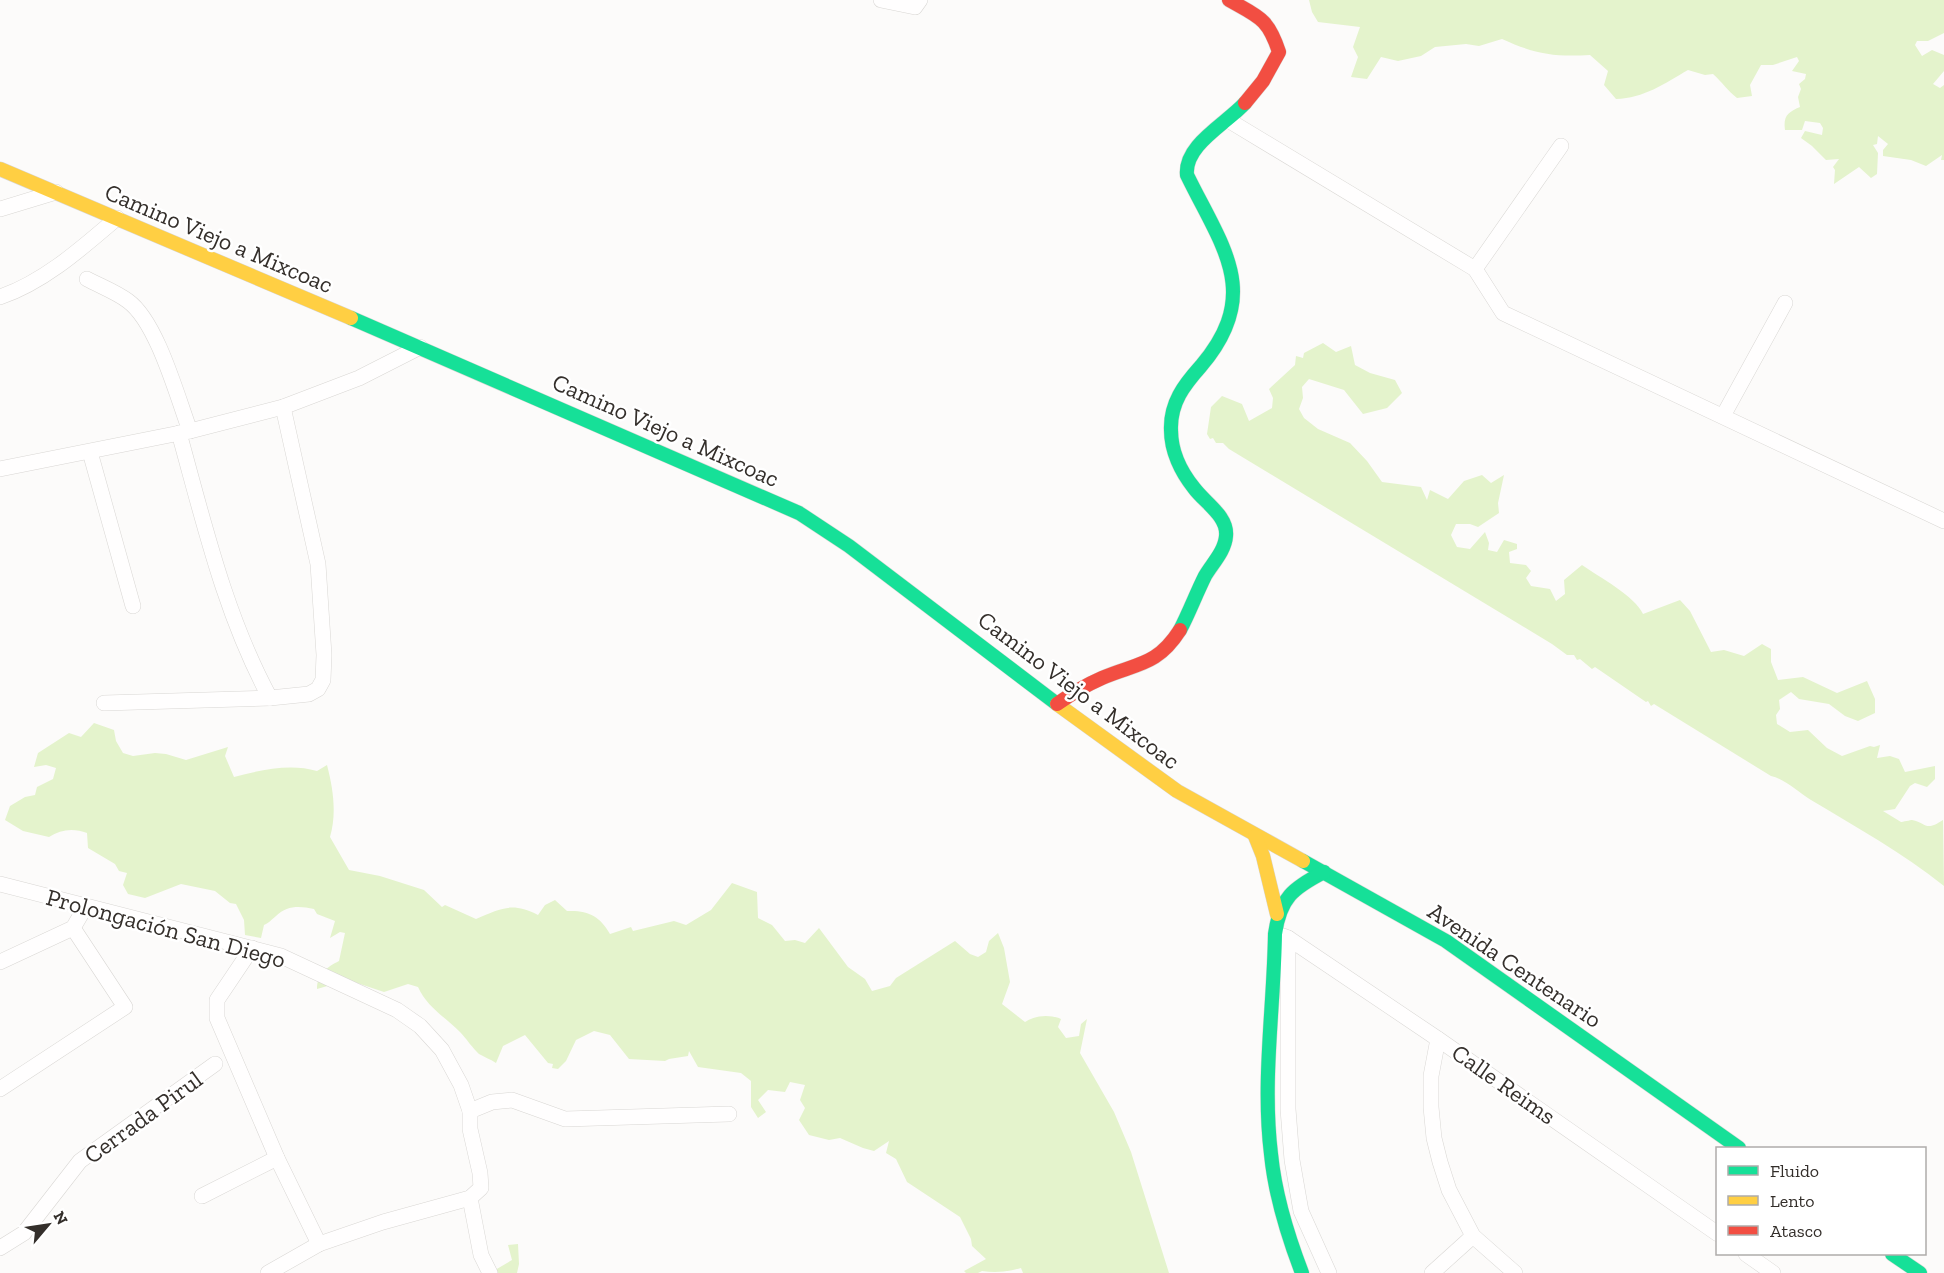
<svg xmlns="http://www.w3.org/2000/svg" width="1944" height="1273" font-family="'Zilla Slab',serif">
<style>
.green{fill:#e4f3cc}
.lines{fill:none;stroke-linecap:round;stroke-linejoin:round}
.street-casing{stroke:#d9d7d4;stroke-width:16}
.fast-casing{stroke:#d9d7d4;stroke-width:15}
.slow-casing{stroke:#d9d7d4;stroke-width:15}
.jam-casing{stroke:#d9d7d4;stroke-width:15}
.street{stroke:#fffefe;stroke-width:15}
.fast{stroke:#16e098;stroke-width:14}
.slow{stroke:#ffcf43;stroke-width:14}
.jam{stroke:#f24e42;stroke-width:14}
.labels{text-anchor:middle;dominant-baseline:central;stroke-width:5;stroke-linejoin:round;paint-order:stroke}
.street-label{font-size:24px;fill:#342f2b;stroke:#fff}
</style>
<rect width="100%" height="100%" fill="#fcfbfa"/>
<g class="green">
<path d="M 1309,0 L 1944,0 L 1944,33 L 1928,41 L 1917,41 L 1915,45 L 1922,56 L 1932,50 L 1944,55 L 1944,71 L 1933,84 L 1940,88 L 1944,85 L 1944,160 L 1941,160 L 1942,155 L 1926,166 L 1911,160 L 1883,156 L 1883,150 L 1888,144 L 1878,136 L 1877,144 L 1873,145 L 1878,153 L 1877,174 L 1871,178 L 1859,167 L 1834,184 L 1835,170 L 1833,167 L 1839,159 L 1826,160 L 1812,146 L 1801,138 L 1805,131 L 1822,135 L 1823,128 L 1820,123 L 1805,121 L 1802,130 L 1785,130 C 1783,116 1788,112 1800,107 L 1798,97 L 1801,89 L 1799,84 L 1805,79 L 1806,74 L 1792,71 L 1799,61 L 1797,57 L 1773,65 L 1761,65 L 1750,85 L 1752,96 L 1737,98 C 1728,91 1722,82 1713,74 L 1705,75 L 1688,70 C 1664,84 1644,98 1616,99 L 1604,85 L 1608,71 L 1590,55 C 1553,57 1535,54 1502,39 L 1479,46 L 1466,44 L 1435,47 L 1421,56 L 1398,61 L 1381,57 L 1367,79 L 1351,77 L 1358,57 L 1353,47 L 1360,27 L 1318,22 L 1312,12 Z"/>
<path d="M 1323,343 L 1336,352 L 1351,346 L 1355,365 L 1370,373 L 1395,380 L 1402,393 L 1387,408 L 1363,414 L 1344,390 L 1309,379 L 1302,387 L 1303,398 L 1299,409 L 1304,418 L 1318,429 L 1350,443 L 1367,461 L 1382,482 L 1421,487 L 1427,500 L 1430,490 L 1448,499 L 1464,481 L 1482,475 L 1491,483 L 1504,475 L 1498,503 L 1499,513 L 1478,527 L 1470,524 L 1456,524 L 1451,535 L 1457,547 L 1470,549 L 1485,532 L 1489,543 L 1488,550 L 1497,552 L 1504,540 L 1517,544 L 1517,549 L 1509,552 L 1510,563 L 1526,565 L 1531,571 L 1526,578 L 1531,586 L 1550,589 L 1556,601 L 1565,594 L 1564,580 L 1582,565 C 1599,577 1635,596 1643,614 L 1680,600 L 1690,611 L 1711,652 L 1724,650 L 1744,656 L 1762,644 L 1771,649 L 1771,662 L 1778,680 L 1803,677 L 1837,693 L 1867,681 L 1875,699 L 1875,713 L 1858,721 L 1845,716 L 1829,704 L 1799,699 L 1791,692 L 1779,700 L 1780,709 L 1776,715 L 1777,724 L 1790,732 L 1808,730 L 1827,748 L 1842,756 L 1870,746 L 1874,747 L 1880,745 L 1877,758 L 1890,756 L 1899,759 L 1905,772 L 1935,766 L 1935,779 L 1927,787 L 1915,783 L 1910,786 L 1895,809 L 1883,811 L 1901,822 C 1902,822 1911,820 1912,820 C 1927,823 1925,832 1943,820 L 1944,886 C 1903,853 1856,827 1811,800 C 1799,793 1785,779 1771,776 L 1654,704 L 1651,706 L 1648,701 L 1646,702 L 1595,667 L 1592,669 L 1580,659 L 1577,660 L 1574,655 L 1567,655 L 1552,644 L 1229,449 L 1223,443 L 1216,443 L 1213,438 L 1210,439 L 1207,434 L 1211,407 L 1222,396 L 1242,404 L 1249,421 L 1272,408 L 1273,398 L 1269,389 L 1295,365 L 1296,356 L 1303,358 L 1304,353 Z"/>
<path d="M 94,723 L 114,730 L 116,741 L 123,753 L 133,756 L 155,753 L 166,754 L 186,760 L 228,747 L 225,756 L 234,777 C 261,770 290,763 317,771 L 327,765 C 333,788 337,813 330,837 L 349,870 L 380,876 L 424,890 L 442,907 L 445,905 L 476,919 C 502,908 512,902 538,915 L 545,905 L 555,900 L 567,911 C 588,910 600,916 610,934 L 631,927 L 633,931 L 674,921 L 686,925 L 711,910 L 732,883 L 757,892 L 758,918 L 772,925 L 785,941 L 795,940 L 805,943 L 819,928 L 848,967 L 865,979 L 872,991 L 890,986 L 896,978 L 955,941 L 970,954 L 978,957 L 986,952 L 989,941 L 998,933 L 1004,948 L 1010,982 L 1002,1004 L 1025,1022 C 1035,1015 1050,1014 1061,1019 L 1058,1027 L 1066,1038 L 1079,1036 L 1081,1024 L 1087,1019 L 1080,1053 L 1114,1112 L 1131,1152 L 1169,1273 L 1023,1273 L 1021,1268 C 1007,1272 995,1273 982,1271 L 978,1273 L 966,1273 L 964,1271 L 986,1259 L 972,1246 L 971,1239 L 960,1217 L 907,1182 L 896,1159 L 886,1153 L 889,1141 L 874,1151 L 863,1148 L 840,1138 L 829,1140 L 809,1135 L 799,1120 L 805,1108 L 800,1100 L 805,1085 L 790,1082 L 785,1092 L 768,1090 L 758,1100 L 766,1112 L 758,1118 L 751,1107 L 751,1081 L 741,1073 L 698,1067 L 689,1051 L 688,1056 L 669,1059 L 665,1061 L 629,1059 L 610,1035 L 594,1031 L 576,1040 L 566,1061 L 558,1069 L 552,1068 L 553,1064 L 548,1063 L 525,1035 L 503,1046 L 496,1063 C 490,1059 484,1057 479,1054 C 474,1050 465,1037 460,1032 C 445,1017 427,1007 418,987 L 408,984 L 384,992 L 348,980 L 317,989 C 317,974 327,967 339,961 L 345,933 L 340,932 L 330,938 L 335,921 L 317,914 L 314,909 C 300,906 287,905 276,916 C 271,920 270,922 264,925 L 261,938 L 245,935 L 244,920 L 236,904 L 230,903 L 215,891 L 181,884 L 145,898 L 128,894 L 123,885 L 127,873 L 119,871 L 115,864 L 88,848 L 87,833 C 74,828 61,829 49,837 L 23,831 L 5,820 L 10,806 L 25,797 L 35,795 L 37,787 L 53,779 L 56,768 L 46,765 L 34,767 L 38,753 L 69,733 L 81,737 Z"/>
<polygon points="518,1244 519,1264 517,1273 490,1273 512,1260 508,1245"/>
</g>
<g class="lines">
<defs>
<g id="street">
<polyline points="881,0 915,7 920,0"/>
<polyline points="1228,120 1475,269 1503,313 1944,521"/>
<polyline points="0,209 56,192"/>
<polyline points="1475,269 1561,146"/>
<path d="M 87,279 C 100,286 116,292 128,301 C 157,322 177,396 190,431"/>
<path d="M 0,297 C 44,282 82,248 117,218"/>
<polyline points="1723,416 1785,303"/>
<path d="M 179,433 C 204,523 225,615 270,698"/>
<polyline points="90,452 133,606"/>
<polyline points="0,469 190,431 283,407 359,378 420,347"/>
<polyline points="104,703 270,698 309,694 318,689 323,680 324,655 318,564 283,407"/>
<polyline points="0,884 281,956 397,1010 420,1026 442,1050 461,1085 470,1111 470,1129 480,1173 481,1188 470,1198 383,1222 319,1244 268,1273"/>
<polyline points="1283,936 1288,938 1288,1109 1292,1160 1301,1211 1329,1273"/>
<polyline points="1288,938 1438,1039 1718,1234"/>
<polyline points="252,948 217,1000 217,1018 277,1158 319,1244"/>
<polyline points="0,962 73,928 86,906"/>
<polyline points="1438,1039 1431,1076 1431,1107 1434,1138 1440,1162 1449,1190 1473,1236 1515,1273"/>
<polyline points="0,1089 125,1007 73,928"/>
<polyline points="470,1111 492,1102 512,1100 565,1119 729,1114"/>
<polyline points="202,1196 277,1158"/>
<polyline points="470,1198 481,1255 490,1273"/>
<polyline points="0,1248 24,1233 80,1161 215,1064"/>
<polyline points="1746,1254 1773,1273"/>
<polyline points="1432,1273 1473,1236"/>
</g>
<g id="fast">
<polyline points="351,318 799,513 849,546 1057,704"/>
<path d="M 1180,630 C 1189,613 1196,594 1205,576 C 1212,564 1225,551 1226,536 C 1228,516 1205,503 1194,488 C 1181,472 1171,451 1171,430 C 1170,403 1184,385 1201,366 C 1263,293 1222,247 1187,175 C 1184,145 1226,124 1245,103"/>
<polyline points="1303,861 1446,941 1739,1148"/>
<polyline points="1892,1254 1920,1273"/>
<path d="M 1302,1273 C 1287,1234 1275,1195 1271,1154 C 1262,1081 1274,1007 1275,934 C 1280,898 1293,888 1324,872"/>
</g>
<g id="slow">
<polyline points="0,169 351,318"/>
<polyline points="1057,704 1177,791 1303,861"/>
<polyline points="1255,836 1263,856 1277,914"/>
</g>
<g id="jam">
<path d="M 1229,0 C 1259,17 1268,18 1279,52 L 1263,81 L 1245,103"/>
<path d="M 1057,704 C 1071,694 1086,685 1102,678 C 1137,663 1157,666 1180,630"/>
</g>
</defs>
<use href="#street" class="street-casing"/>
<use href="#fast" class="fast-casing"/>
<use href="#slow" class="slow-casing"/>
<use href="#jam" class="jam-casing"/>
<use href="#street" class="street"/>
<use href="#fast" class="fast"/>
<use href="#slow" class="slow"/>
<use href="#jam" class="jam"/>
</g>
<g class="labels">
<g class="street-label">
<text transform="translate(219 238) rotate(23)">Camino Viejo a Mixcoac</text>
<text transform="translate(666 430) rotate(24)">Camino Viejo a Mixcoac</text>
<text transform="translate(1079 690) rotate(37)">Camino Viejo a Mixcoac</text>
<text transform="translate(166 928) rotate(15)">Prolongación San Diego</text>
<text transform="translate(1515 965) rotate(34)">Avenida Centenario</text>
<text transform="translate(1504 1084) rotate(35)">Calle Reims</text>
<text transform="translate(143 1117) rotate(-36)">Cerrada Pirul</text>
</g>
</g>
<rect x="1716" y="1147" width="210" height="108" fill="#ffffff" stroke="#aeacaa" stroke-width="1.5"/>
<rect x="1728" y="1166" width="30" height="9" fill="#16e098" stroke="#aeacaa" stroke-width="1.5"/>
<text x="1770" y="1177" font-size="18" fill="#342f2b">Fluido</text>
<rect x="1728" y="1196" width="30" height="9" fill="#ffcf43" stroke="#aeacaa" stroke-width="1.5"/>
<text x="1770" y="1207" font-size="18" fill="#342f2b">Lento</text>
<rect x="1728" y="1226" width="30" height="9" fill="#f24e42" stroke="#aeacaa" stroke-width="1.5"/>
<text x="1770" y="1237" font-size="18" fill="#342f2b">Atasco</text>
<g transform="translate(48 1225) rotate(61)" stroke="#ffffff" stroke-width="4.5" paint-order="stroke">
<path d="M0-4.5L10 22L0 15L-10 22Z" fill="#342f2b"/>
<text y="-9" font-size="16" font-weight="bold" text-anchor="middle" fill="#342f2b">N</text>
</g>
</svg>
